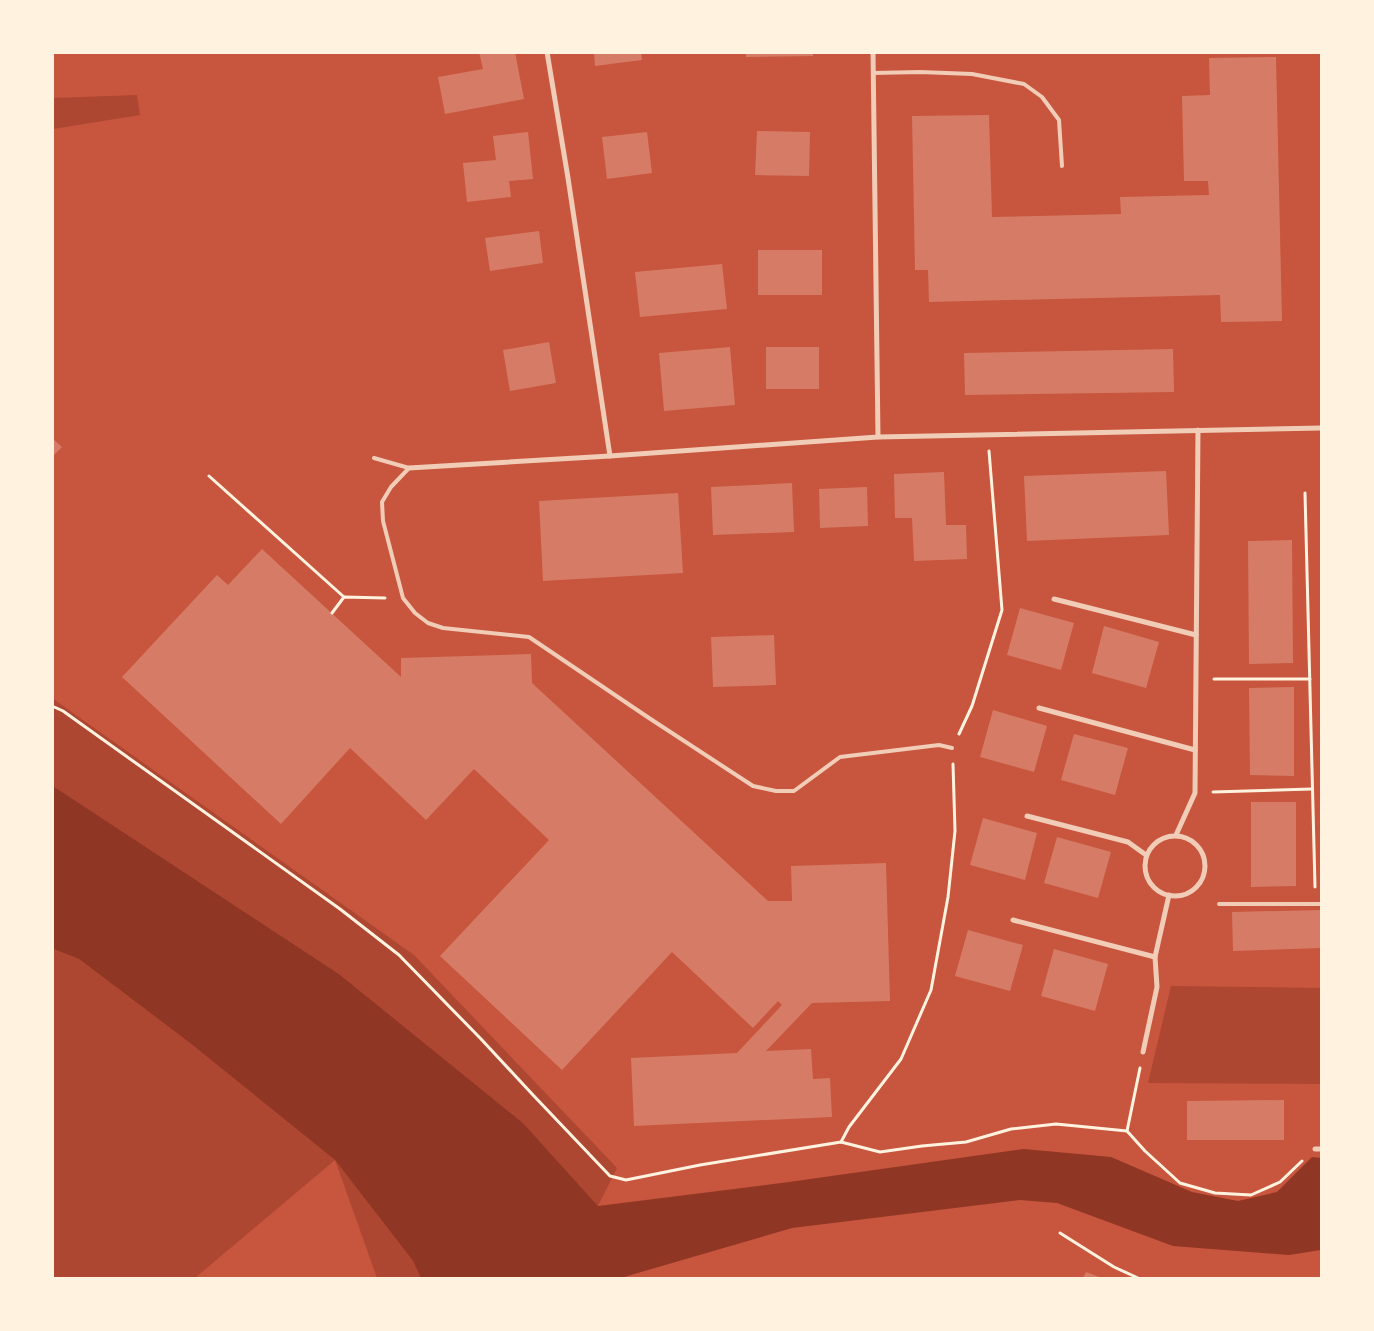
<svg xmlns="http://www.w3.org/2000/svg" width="1374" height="1331" font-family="'Nunito Sans',sans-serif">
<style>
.green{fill:#ae4732}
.water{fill:#8f3625}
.building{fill:#d67c66}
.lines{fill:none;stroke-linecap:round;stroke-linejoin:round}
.path{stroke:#fff3e0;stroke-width:3}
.service{stroke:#f1ccb7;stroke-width:4}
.minor{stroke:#f1ccb7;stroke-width:5}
</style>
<rect width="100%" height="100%" fill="#c8553d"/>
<g class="green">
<polygon points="137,95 140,115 53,129 53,98"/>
<polygon points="52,698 414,955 617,1168 598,1206 523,1123 339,974 53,786"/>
<polygon points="52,949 79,959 190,1043 335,1160 413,1261 421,1278 377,1278 335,1160 195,1278 53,1278"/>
<polygon points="1171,986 1321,988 1321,1084 1148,1083"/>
</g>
<polygon class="water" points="53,786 339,974 523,1123 598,1206 789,1182 1024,1149 1111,1157 1192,1192 1238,1201 1277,1192 1312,1157 1321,1158 1321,1250 1289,1255 1173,1246 1057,1203 1020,1200 792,1228 624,1277 624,1278 421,1278 413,1261 335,1160 190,1043 79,959 53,949"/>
<g class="building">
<polygon points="479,52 515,52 524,99 445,114 438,77 483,69"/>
<polygon points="594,52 641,52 642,60 595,66"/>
<polygon points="746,52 813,52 813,56 746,57"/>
<polygon points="1276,57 1282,321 1221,322 1220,295 929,302 928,270 915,270 912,116 989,115 992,217 1121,214 1120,197 1209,195 1208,181 1184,181 1182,96 1210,95 1209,58"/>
<polygon points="757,131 810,132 809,176 755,175"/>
<polygon points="528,132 533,179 509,181 511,197 467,202 463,163 496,160 493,136"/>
<polygon points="647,132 652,173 607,179 602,137"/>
<polygon points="539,231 543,263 490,271 485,238"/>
<rect x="758" y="250" width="64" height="45"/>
<polygon points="722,264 727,309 640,317 635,272"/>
<polygon points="549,342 556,383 510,391 503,350"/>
<polygon points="730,347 735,405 664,411 659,353"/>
<rect x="766" y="347" width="53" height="42"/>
<polygon points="1173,349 1174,392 965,395 964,353"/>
<polygon points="52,438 62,447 52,457"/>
<polygon points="1166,471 1169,535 1027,541 1024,476"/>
<polygon points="944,472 946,525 966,525 967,559 914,561 912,518 895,518 894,474"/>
<polygon points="792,483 794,532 713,535 711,487"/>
<polygon points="867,487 868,526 820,528 819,489"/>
<polygon points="678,493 683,573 543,581 539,501"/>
<polygon points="1292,540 1293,663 1249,664 1248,541"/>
<polygon points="262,549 401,677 401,658 531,654 532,683 768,901 792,901 791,866 886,863 890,1001 812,1003 766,1051 811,1049 813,1079 830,1078 832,1117 634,1126 631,1058 737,1053 782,1005 778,1001 753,1028 672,952 562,1070 440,956 549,840 474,769 426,820 350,748 281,824 122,677 217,575 228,585"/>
<polygon points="1020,608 1074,623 1061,670 1007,655"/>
<polygon points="1104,626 1159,642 1146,688 1092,673"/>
<polygon points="774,635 776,685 713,687 711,637"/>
<polygon points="1294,687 1294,776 1250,775 1249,688"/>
<polygon points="993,710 1047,726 1034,772 980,757"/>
<polygon points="1074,734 1128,748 1115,795 1061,780"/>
<polygon points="1251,802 1296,802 1296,886 1251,887"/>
<polygon points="983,818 1037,833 1025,880 970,865"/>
<polygon points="1057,837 1111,852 1098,898 1044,883"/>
<polygon points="1320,910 1321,948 1233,951 1232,912"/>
<polygon points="968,930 1023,945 1010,991 955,976"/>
<polygon points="1054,949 1108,964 1095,1011 1041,996"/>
<polygon points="1284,1100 1284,1140 1187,1140 1187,1101"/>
<polygon points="1086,1272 1102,1278 1083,1278"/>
</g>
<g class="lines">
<g class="path">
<polyline points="209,476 344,597"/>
<polyline points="1305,493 1315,887"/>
<polyline points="332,613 344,597 385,598"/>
<polyline points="1214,679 1310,679"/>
<polyline points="52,706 63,711 340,909 399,955 481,1039 533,1095 610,1176 626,1180 700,1165 841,1142 880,1152 922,1146 966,1142 1011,1129 1056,1124 1127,1131 1145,1151 1180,1183 1215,1193 1251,1195 1280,1182 1302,1161"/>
<polyline points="959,734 972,706 1002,610 989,451"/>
<polyline points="1213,792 1312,789"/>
<polyline points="1127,1131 1140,1068"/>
<polyline points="841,1142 849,1127 901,1059 931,990 948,897 955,831 953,764"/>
<polyline points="1060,1233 1114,1267 1138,1278"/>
</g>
<g class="service">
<polyline points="873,73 920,72 972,74 1024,84 1042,97 1059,120 1062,166"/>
<polyline points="374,458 409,468 391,487 382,502 383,521 403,598 415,613 428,623 443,628 529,637 649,718 753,786 776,791 794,791 840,757 939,745 952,748"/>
<polyline points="1219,904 1322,904"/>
</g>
<g class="minor">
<polyline points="547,52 568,178 610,456"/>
<polyline points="873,52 878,437"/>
<polyline points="409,468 610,456 878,437 1322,428"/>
<polyline points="1054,599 1196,635"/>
<polyline points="1039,708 1195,750"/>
<polyline points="1027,816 1128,842 1146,855"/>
<polyline points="1176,835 1195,793 1198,430"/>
<circle cx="1175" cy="866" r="30"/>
<polyline points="1013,920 1155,957"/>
<polyline points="1143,1052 1157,987 1155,957 1169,895"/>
<polyline points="1315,1149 1322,1149"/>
</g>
</g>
<rect width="1374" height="1331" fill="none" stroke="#fff3e0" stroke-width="108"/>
</svg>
